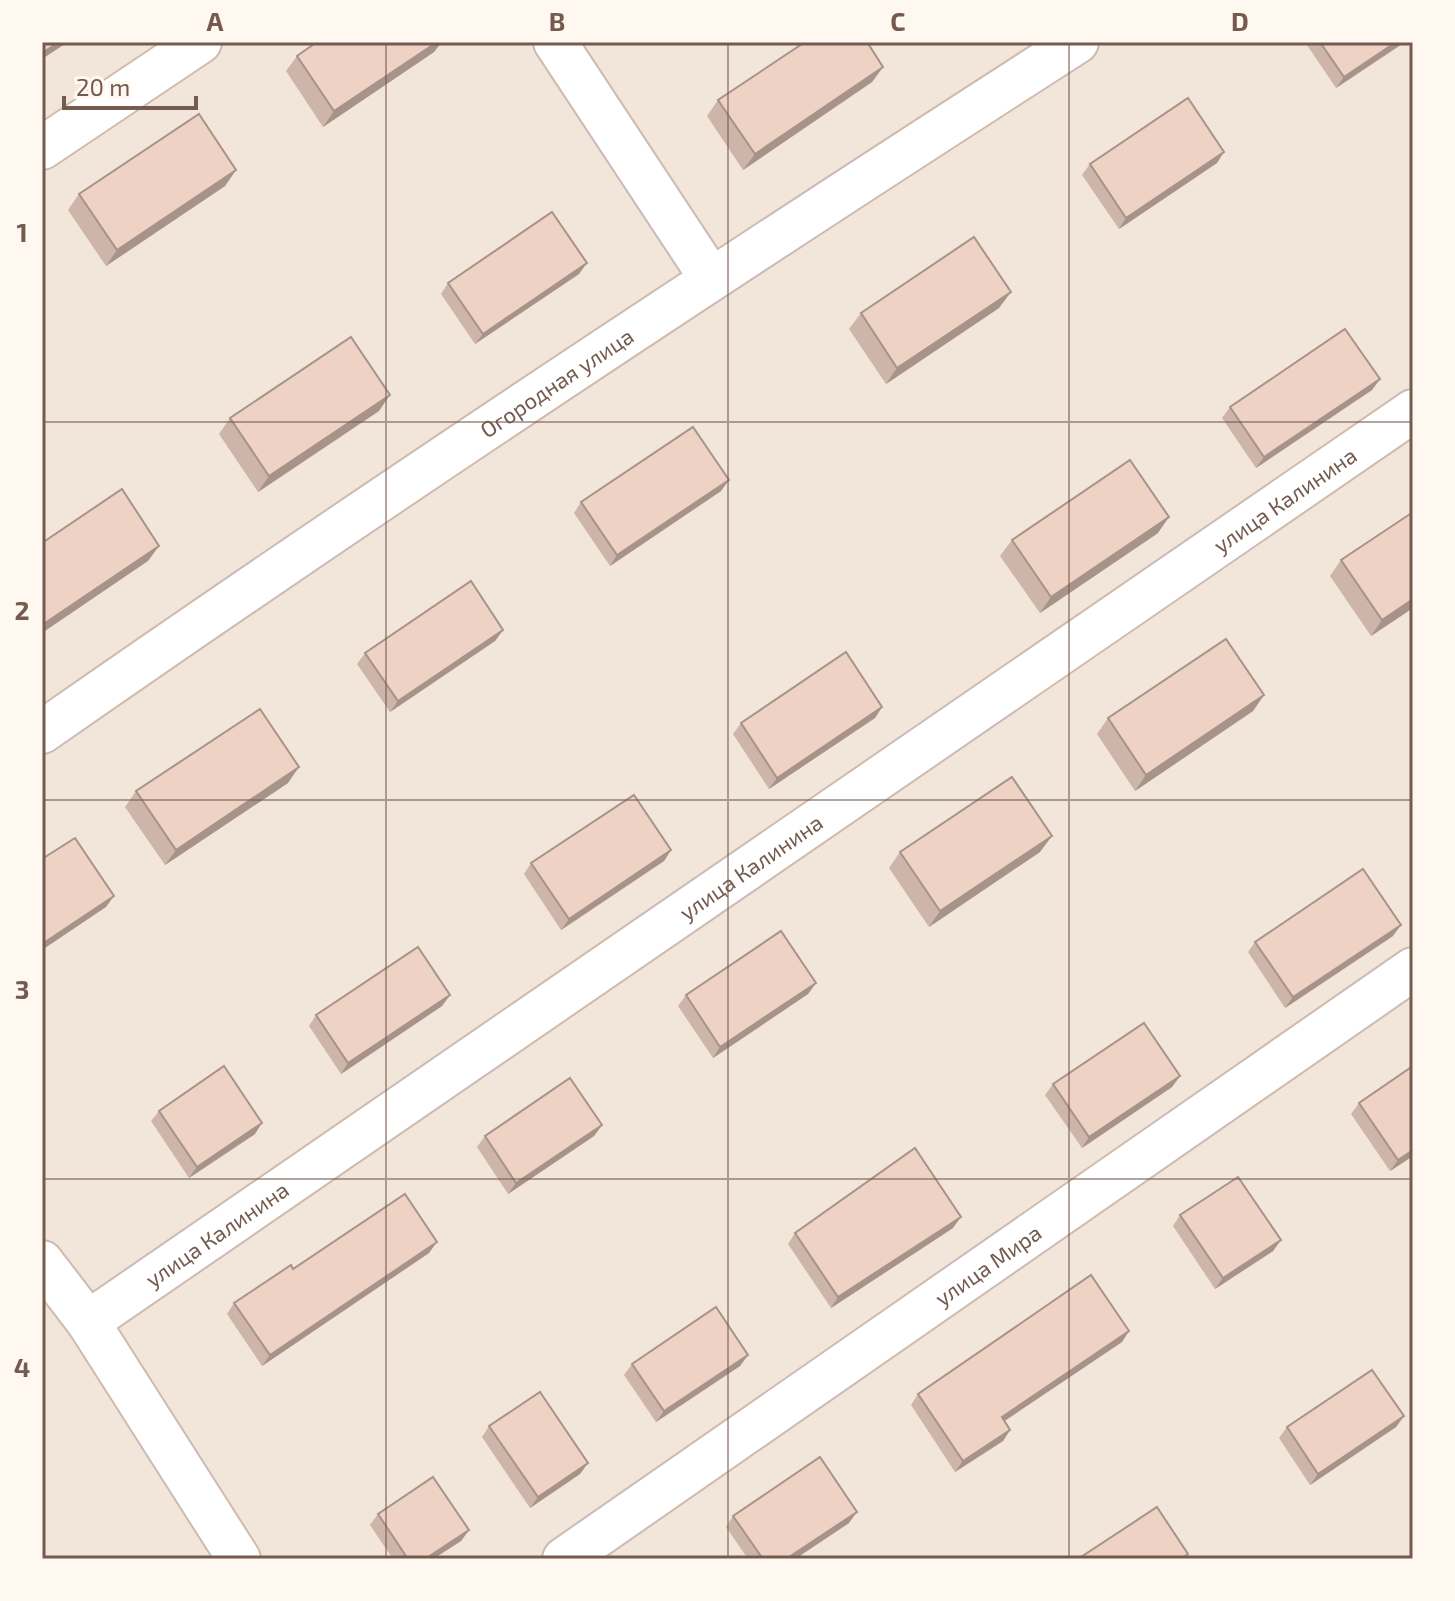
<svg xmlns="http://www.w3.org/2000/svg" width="1455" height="1601" font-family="'Exo 2',sans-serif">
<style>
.residential{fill:#f2e5d9}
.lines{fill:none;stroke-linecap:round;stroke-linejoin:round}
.minor-casing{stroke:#cdbbb1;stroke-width:46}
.minor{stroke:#fff;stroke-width:42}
.wall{fill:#cdb5a9}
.shaded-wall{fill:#a79389}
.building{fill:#eed2c4;stroke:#a79389;stroke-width:2}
.grid{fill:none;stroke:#745a4f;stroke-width:2;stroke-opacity:0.55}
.labels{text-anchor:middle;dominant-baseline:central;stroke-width:6;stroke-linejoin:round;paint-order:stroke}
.street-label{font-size:22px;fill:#745a4f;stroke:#fef8f1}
.neatline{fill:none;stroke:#745a4f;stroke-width:3}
.grid-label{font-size:26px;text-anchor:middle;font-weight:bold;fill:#745a4f}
</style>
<rect width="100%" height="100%" fill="#fbf4ea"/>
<rect class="residential" x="42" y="42" width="1371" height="1517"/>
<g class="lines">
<defs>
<g id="minor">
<polyline points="555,42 710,277"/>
<polyline points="42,148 200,42"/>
<path id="s1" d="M 42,732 C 382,495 728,266 1077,42"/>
<polyline points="42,1262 88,1322 239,1559"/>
<path id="s2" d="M 88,1322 L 1413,411"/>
<path id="s3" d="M 564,1559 L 1413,969"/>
</g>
</defs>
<use href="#minor" class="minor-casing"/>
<use href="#minor" class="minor"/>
</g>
<g class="wall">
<polygon points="1305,42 1405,42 1336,88"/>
<polygon points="434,52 323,127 286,71 297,56"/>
<polygon points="883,67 872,82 743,170 707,116 718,100"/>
<polygon points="1217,163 1119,229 1082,175 1090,164"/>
<polygon points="236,170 225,186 106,266 68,210 79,194"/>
<polygon points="579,274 475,344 441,294 448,283"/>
<polygon points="999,308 886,384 849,329 861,313"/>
<polygon points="1380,379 1372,390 1256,468 1222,418 1230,407"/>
<polygon points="379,411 258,492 219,434 230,418"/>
<polygon points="721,491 610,566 574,513 581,502"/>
<polygon points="1158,533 1040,613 1000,556 1012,540"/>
<polygon points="1341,560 1413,608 1371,636 1330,576"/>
<polygon points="503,630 495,641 390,712 357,664 365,653"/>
<polygon points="1264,695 1253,711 1135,791 1097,734 1108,718"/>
<polygon points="882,707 875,718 769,789 733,734 741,723"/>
<polygon points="288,783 165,865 125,807 136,791"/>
<polygon points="671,850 664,861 561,930 524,874 531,863"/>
<polygon points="900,852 1040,852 929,927 889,868"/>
<polygon points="1393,936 1285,1008 1248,952 1255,942"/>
<polygon points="816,983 808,994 713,1058 678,1006 686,995"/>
<polygon points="450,995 442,1006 341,1074 309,1026 316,1015"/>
<polygon points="1180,1076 1172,1087 1082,1148 1045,1095 1053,1084"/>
<polygon points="1359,1103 1413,1156 1390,1171 1351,1114"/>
<polygon points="159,1111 255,1134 189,1178 151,1121"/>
<polygon points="602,1125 594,1136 508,1194 477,1147 485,1136"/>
<polygon points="1180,1215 1281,1240 1273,1251 1215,1289 1173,1226"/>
<polygon points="953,1228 831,1308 788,1244 795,1233"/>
<polygon points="429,1253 262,1366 227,1314 234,1303 293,1269"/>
<polygon points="1129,1331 1122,1342 1004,1421 1010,1430 1003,1441 955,1472 911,1405 918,1394"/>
<polygon points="748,1355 740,1366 656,1422 624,1375 632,1364"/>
<polygon points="1404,1416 1396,1427 1310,1485 1279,1438 1287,1427"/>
<polygon points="489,1426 580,1474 530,1508 482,1437"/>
<polygon points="378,1514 469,1530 461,1541 433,1559 393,1559 370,1525"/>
<polygon points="733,1516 849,1523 795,1559 748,1559 726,1527"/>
</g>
<g class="shaded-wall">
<polygon points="59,42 68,42 42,59 42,53"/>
<polygon points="437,42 442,42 434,52 323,127 334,111"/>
<polygon points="1396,42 1405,42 1336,88 1344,77"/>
<polygon points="883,67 872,82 743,170 755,154"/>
<polygon points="1224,152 1217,163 1119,229 1126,218"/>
<polygon points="236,170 225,186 106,266 117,250"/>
<polygon points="587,263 579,274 475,344 483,334"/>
<polygon points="1011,292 999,308 886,384 897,368"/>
<polygon points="1380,379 1372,390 1256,468 1264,457"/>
<polygon points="390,395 379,411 258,492 269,476"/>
<polygon points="729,480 721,491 610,566 617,555"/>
<polygon points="1169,517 1158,533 1040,613 1051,597"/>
<polygon points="159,546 148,561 42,633 42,625"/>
<polygon points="1413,599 1413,608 1371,636 1382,620"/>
<polygon points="503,630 495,641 390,712 398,701"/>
<polygon points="1264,695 1253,711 1135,791 1146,775"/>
<polygon points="882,707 875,718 769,789 777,778"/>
<polygon points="299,767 288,783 165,865 176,850"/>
<polygon points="1052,836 1040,852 929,927 940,911"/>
<polygon points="671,850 664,861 561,930 569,919"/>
<polygon points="114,896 106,907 42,950 42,944"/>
<polygon points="1401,925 1393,936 1285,1008 1293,997"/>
<polygon points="816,983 808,994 713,1058 720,1047"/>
<polygon points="450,995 442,1006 341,1074 348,1063"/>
<polygon points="1180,1076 1172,1087 1082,1148 1089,1137"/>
<polygon points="262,1123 255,1134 189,1178 197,1167"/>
<polygon points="602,1125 594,1136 508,1194 516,1183"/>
<polygon points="1413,1150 1413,1156 1390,1171 1398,1160"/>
<polygon points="961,1217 953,1228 831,1308 838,1297"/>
<polygon points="1281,1240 1273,1251 1215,1289 1223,1278"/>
<polygon points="437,1242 429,1253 262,1366 270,1355"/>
<polygon points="1129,1331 1122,1342 994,1428 1002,1417"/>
<polygon points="748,1355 740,1366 656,1422 664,1411"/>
<polygon points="1404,1416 1396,1427 1310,1485 1318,1474"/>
<polygon points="1010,1430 1003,1441 955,1472 963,1461"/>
<polygon points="588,1463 580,1474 530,1508 538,1497"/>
<polygon points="857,1512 849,1523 795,1559 786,1559"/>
<polygon points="469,1530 461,1541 433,1559 425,1559"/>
</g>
<g class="building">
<polygon points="42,42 59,42 42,53"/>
<polygon points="317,42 437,42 334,111 297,56"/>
<polygon points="805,42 867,42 883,67 755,154 718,100"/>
<polygon points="1320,42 1396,42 1344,77"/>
<polygon points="1188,98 1224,152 1126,218 1090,164"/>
<polygon points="199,114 236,170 117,250 79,194"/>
<polygon points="552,212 587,263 483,334 448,283"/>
<polygon points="974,237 1011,292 897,368 861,313"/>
<polygon points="1345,329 1380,379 1264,457 1230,407"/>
<polygon points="351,337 390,395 269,476 230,418"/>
<polygon points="693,427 729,480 617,555 581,502"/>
<polygon points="1130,460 1169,517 1051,597 1012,540"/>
<polygon points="122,489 159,546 42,625 42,543"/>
<polygon points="1413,512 1413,599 1382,620 1341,560"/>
<polygon points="471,581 503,630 398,701 365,653"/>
<polygon points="1226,639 1264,695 1146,775 1108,718"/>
<polygon points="846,652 882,707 777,778 741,723"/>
<polygon points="260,709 299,767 176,850 136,791"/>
<polygon points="1012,777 1052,836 940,911 900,852"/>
<polygon points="634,795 671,850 569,919 531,863"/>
<polygon points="75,838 114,896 42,944 42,859"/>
<polygon points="1363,869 1401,925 1293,997 1255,942"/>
<polygon points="781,931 816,983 720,1047 686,995"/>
<polygon points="418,947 450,995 348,1063 316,1015"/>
<polygon points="1144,1023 1180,1076 1089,1137 1053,1084"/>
<polygon points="224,1066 262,1123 197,1167 159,1111"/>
<polygon points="1413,1066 1413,1150 1398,1160 1359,1103"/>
<polygon points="570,1078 602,1125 516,1183 485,1136"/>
<polygon points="915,1148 961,1217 838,1297 795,1233"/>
<polygon points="1238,1177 1281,1240 1223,1278 1180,1215"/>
<polygon points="405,1194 437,1242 270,1355 234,1303 291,1265 293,1269"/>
<polygon points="1091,1275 1129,1331 1002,1417 1010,1430 963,1461 918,1394"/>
<polygon points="716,1307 748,1355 664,1411 632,1364"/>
<polygon points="1372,1370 1404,1416 1318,1474 1287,1427"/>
<polygon points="540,1392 588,1463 538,1497 489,1426"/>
<polygon points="820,1457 857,1512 786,1559 763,1559 733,1516"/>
<polygon points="433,1477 469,1530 425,1559 408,1559 378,1514"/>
<polygon points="1157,1507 1188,1554 1181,1559 1078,1559"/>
</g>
<path class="grid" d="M 386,42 L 386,1559M 728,42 L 728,1559M 1069,42 L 1069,1559M 42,422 L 1413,422M 42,800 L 1413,800M 42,1179 L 1413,1179"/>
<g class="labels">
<g class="street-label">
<text stroke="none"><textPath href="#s1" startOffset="622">Огородная улица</textPath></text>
<text stroke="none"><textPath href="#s2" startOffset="1452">улица Калинина</textPath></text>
<text stroke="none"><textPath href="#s2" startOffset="804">улица Калинина</textPath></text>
<text stroke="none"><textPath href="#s2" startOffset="156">улица Калинина</textPath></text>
<text stroke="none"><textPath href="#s3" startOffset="516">улица Мира</textPath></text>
</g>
</g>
<rect width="1455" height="1601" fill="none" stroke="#fef8f1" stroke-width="88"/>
<path d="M64 96v12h132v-12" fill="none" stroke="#745a4f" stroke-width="4"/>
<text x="76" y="96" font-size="24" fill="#745a4f" stroke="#fef8f1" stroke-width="6" paint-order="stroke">20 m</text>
<rect x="44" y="44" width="1367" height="1513" class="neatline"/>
<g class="grid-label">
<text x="215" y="31">A</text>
<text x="557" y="31">B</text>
<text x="898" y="31">C</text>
<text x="1240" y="31">D</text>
<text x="22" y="242">1</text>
<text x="22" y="620">2</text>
<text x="22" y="999">3</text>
<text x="22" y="1377">4</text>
</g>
</svg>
